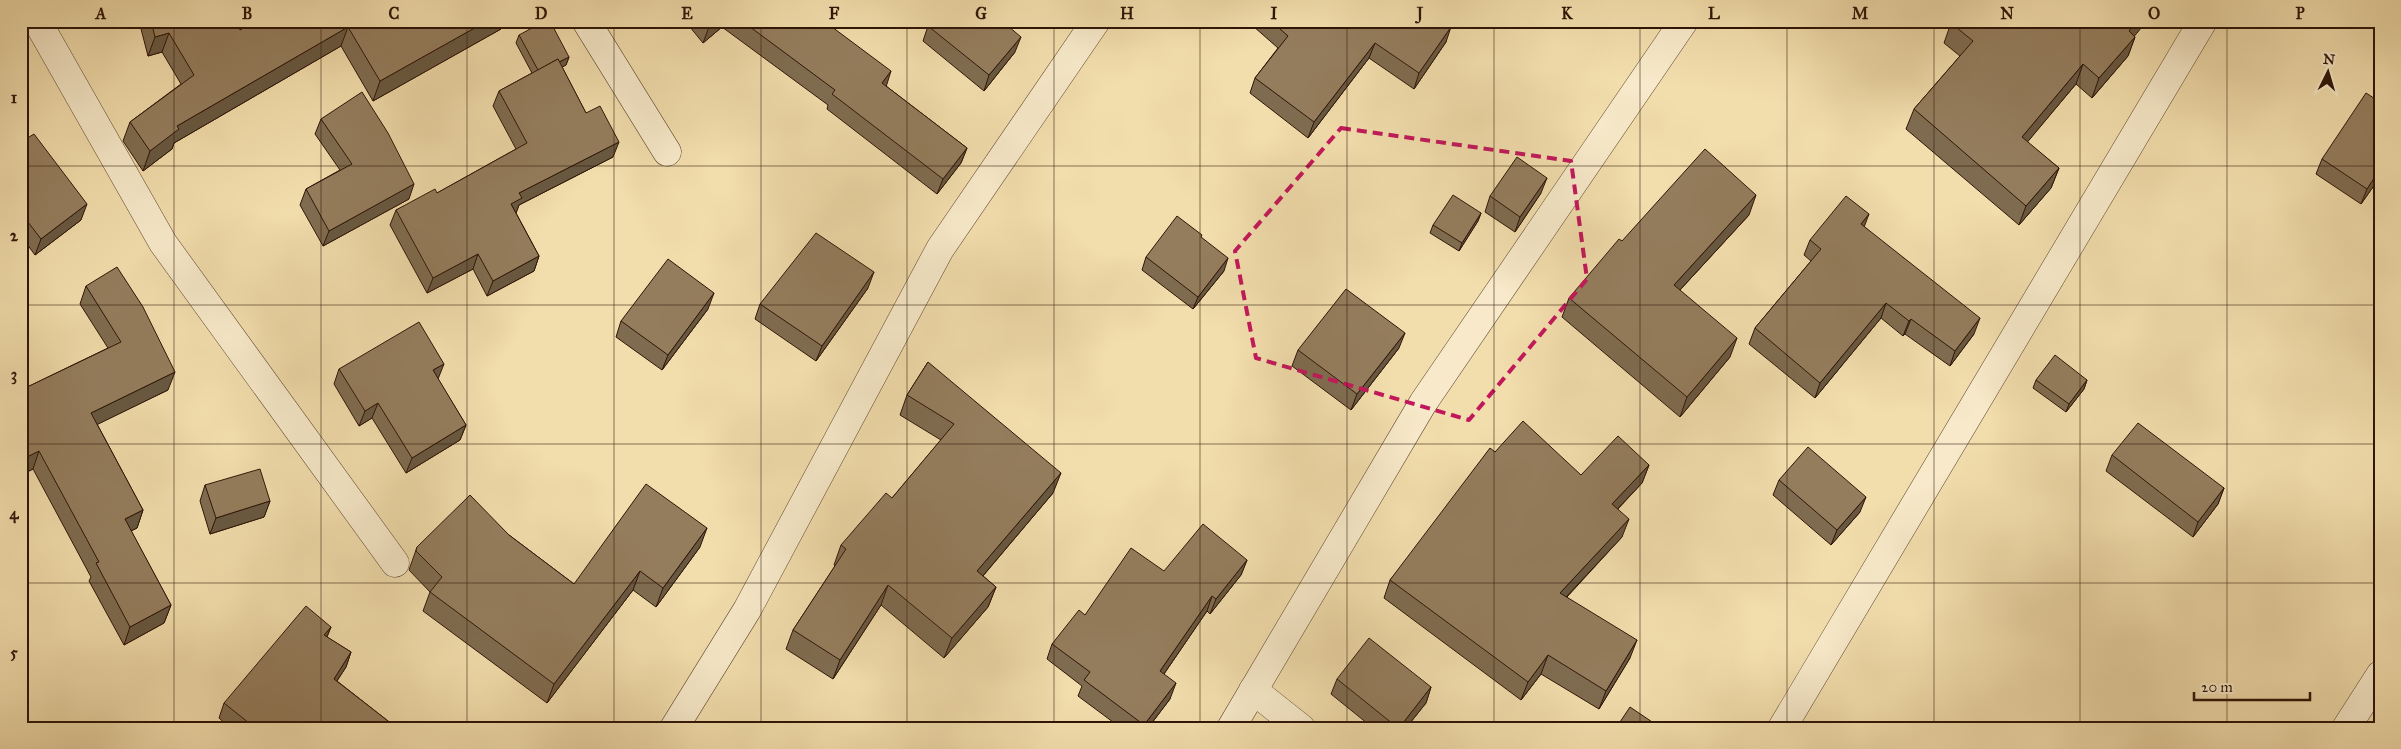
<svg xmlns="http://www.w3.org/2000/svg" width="2401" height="749" font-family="'IM FELL Great Primer',serif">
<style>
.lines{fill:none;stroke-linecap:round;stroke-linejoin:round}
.minor-casing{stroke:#5f4730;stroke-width:29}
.minor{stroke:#f7e9c9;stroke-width:28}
.wall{fill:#7f6c50;stroke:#2e1507}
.shaded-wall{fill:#685841;stroke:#2e1507}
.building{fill:#947d5d;stroke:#2e1507}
.marked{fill:none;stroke:#c2185b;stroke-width:4;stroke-dasharray:10 6;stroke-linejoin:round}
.grid{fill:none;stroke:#2e1507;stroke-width:1;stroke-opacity:0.55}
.neatline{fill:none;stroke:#2e1507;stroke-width:2}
.grid-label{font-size:16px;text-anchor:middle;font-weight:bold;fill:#2e1507}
</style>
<rect width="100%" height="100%" fill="#f2ddac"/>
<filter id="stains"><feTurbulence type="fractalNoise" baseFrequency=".004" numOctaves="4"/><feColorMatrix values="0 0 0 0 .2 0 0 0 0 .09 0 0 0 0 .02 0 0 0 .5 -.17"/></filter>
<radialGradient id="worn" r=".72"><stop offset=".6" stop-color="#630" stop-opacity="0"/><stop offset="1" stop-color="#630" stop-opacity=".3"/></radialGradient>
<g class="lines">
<defs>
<g id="minor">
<polyline points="37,21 163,243 395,563"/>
<polyline points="586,21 667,152"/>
<polyline points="1253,690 1301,728"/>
<polyline points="674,728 747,610 940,249 1096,21"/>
<polyline points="1231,728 1423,403 1684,21"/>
<polyline points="1782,728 2203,21"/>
<polyline points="2346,728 2380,675"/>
</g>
</defs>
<use href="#minor" class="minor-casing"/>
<use href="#minor" class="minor"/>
</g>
<g class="wall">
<polygon points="141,21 237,21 240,30 255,21 504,21 501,29 373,101 341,46 174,143 172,149 143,171 123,141 130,122 181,84 162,52 148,56 140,25"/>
<polygon points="685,21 824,21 886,86 967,148 961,163 937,194 827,109 828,105 722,27 703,43"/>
<polygon points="1255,21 1444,21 1446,42 1414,89 1369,58 1308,138 1250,93 1255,78 1278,48 1253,26"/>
<polygon points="1951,23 2135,37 2128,56 2092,98 2076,84 2027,142 2059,168 2051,188 2019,225 1906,129 1914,109 1960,56 1944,43"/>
<polygon points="928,26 1015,52 984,91 923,41"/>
<polygon points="519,35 569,57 566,65 562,67 586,113 613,157 519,205 516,213 539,256 534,271 487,296 473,269 427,293 390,225 396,210 437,193 516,149 493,106 499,91 532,73 516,43"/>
<polygon points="2380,102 2380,177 2361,204 2316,174 2322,159"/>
<polygon points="321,119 409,199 323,246 300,205 306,189 340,170 315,134"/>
<polygon points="21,142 81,220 35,255 21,236"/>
<polygon points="1541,193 1515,232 1485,212 1490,196"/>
<polygon points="1481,213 1478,221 1459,251 1430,233 1433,225"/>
<polygon points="1749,215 1680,290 1730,357 1680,417 1562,317 1569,298 1622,241"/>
<polygon points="1864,226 1974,334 1950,366 1905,334 1903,336 1881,318 1815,398 1749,344 1755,328 1811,261 1804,255 1810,240"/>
<polygon points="1146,257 1224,271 1193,309 1142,270"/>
<polygon points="86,286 168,390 97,424 143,510 137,528 131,531 171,605 164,623 124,645 89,581 91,577 33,469 21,475 21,390 108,348 80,304"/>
<polygon points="868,288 816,361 755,319 760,304"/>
<polygon points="708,309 662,370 616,337 621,321"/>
<polygon points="1399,348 1351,410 1292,366 1298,350"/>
<polygon points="928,362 1053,493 983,576 996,587 988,607 944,658 881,605 833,679 786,649 793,630 835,566 834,565 841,545 892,498 941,440 900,415 907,395"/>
<polygon points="339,369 438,379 466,425 460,440 406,473 372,418 359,426 334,384"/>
<polygon points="2036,380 2087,380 2084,389 2066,412 2033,388"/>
<polygon points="1495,452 1581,475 1649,465 1642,483 1618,509 1622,537 1567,597 1630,658 1599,709 1541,674 1521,700 1384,598 1390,580"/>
<polygon points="2112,455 2224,488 2218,504 2193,537 2106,471"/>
<polygon points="1779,480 1860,512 1831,545 1773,495"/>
<polygon points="205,485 270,501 264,517 210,534 200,501"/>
<polygon points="509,535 574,584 700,547 656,607 633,590 547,703 423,611 430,592 409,570 417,547"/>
<polygon points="1247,560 1241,575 1210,614 1207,611 1164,674 1170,699 1148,728 1121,728 1078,696 1082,686 1047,659 1052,644 1085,615 1164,571"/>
<polygon points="331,627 327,637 351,652 346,667 337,681 397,728 230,728 219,718 224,703"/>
<polygon points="1337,679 1431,687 1426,703 1406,728 1373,728 1331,694"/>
</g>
<g class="shaded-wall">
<polygon points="487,21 504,21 501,29 373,101 380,81"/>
<polygon points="716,21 724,21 722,27 703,43 709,27"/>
<polygon points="2137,21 2147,21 2122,51 2129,31"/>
<polygon points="348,27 341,46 174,143 172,149 143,171 150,151 177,126"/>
<polygon points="1451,27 1446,42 1414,89 1419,73"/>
<polygon points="169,33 162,52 148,56 155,37"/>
<polygon points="1021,37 1015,52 984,91 989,75"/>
<polygon points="2135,37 2128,56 2092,98 2099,78"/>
<polygon points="1375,43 1369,58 1308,138 1314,122"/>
<polygon points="569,57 566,65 536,81 539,73"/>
<polygon points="2083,64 2076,84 2015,157 2022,137"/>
<polygon points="891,71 886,87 882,83"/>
<polygon points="619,142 613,157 519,205 516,213 511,204 519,193"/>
<polygon points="967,148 961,163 937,194 943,179"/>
<polygon points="2059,168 2051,188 2019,225 2026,206"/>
<polygon points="2380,169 2380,177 2361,204 2367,189"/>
<polygon points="1547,178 1541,193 1515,232 1520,217"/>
<polygon points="414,184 409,199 323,246 329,231"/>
<polygon points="1756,195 1749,215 1667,304 1674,285"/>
<polygon points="87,204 81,220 35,255 41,239"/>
<polygon points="1481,213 1478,221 1459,251 1462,243"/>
<polygon points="1869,214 1863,230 1861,224"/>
<polygon points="478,254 473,269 427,293 433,278"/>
<polygon points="539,256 534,271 487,296 493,281"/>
<polygon points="1228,258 1224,271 1193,309 1198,297"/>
<polygon points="874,272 868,288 816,361 822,346"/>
<polygon points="714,293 708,309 662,370 668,355"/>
<polygon points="1886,303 1881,318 1815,398 1820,383"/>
<polygon points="1980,318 1974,334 1950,366 1955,351"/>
<polygon points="1911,319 1905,334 1903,336 1909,321"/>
<polygon points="1405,333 1399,348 1351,410 1357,394"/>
<polygon points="1737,338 1730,357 1680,417 1687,397"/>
<polygon points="444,364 438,379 433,370"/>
<polygon points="175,372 168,390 84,431 91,413"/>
<polygon points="2087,380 2084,389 2066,412 2069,404"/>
<polygon points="378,403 372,418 359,426 365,411"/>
<polygon points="466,425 460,440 406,473 412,458"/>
<polygon points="39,451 33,469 21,475 21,460"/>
<polygon points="1649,465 1642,483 1605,522 1612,504"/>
<polygon points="1061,473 1053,493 970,591 977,571"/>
<polygon points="2224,488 2218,504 2193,537 2198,522"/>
<polygon points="1866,497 1860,512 1831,545 1837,530"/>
<polygon points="270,501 264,517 210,534 216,518"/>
<polygon points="143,510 137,528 118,537 125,519"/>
<polygon points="1629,519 1622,537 1553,611 1560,593"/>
<polygon points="707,528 700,547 656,607 663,588"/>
<polygon points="1247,560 1241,575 1210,614 1216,599"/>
<polygon points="640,571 633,590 547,703 554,684"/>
<polygon points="888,585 881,605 833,679 840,660"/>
<polygon points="996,587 988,607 944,658 952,638"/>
<polygon points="1212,596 1207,611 1155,687 1160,671"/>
<polygon points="171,605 164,623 124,645 130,627"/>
<polygon points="331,627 325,641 324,635"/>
<polygon points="1637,640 1630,658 1599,709 1606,691"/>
<polygon points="351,652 346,667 328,694 334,679"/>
<polygon points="1548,655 1541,674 1521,700 1528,682"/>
<polygon points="1176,683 1170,699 1148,728 1143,728 1144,725"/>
<polygon points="1431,687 1426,703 1406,728 1399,728"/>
</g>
<g class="building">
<polygon points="151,21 237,21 240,30 255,21 487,21 380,81 348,27 177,126 179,129 150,151 130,122 194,75 169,33 155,37"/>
<polygon points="545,21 550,21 569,57 559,62 558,59 538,70 519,35"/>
<polygon points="703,21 716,21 709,27"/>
<polygon points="742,21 824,21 891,71 882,83 967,148 943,179 832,94 835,90"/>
<polygon points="932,21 1002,21 1021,37 989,75 928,26"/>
<polygon points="1271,21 1444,21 1451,27 1419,73 1375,43 1314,122 1255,78 1288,36"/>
<polygon points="1952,21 2137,21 2129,31 2135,37 2099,78 2083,64 2022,137 2059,168 2026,206 1914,109 1973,41 1951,23"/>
<polygon points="558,59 586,113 600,106 619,142 519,193 522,198 511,204 539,256 493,281 478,254 433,278 396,210 435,189 437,193 527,143 499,91"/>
<polygon points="362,92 388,133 414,184 329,231 306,189 352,164 321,119"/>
<polygon points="2366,93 2380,102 2380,169 2367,189 2322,159"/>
<polygon points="34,134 87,204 41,239 21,213 21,142"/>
<polygon points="1705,149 1756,195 1674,285 1737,338 1687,397 1569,298 1619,239 1622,241"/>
<polygon points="1517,157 1547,178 1520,217 1490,196"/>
<polygon points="1453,195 1481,213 1462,243 1433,225"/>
<polygon points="1846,196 1869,214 1861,224 1980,318 1955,351 1911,319 1909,321 1886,303 1820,383 1755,328 1821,249 1810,240"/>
<polygon points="1177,216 1202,235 1201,237 1228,258 1198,297 1146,257"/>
<polygon points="816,233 874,272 822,346 760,304"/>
<polygon points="668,259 714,293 668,355 621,321"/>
<polygon points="117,267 143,307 175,372 91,413 143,510 125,519 171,605 130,627 96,563 99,562 39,451 21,460 21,390 121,342 86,286"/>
<polygon points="1346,289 1405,333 1357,394 1298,350"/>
<polygon points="419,322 444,364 433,370 466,425 412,458 378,403 365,411 339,369"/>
<polygon points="2055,355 2087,380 2069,404 2036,380"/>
<polygon points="928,362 1061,473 977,571 996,587 952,638 888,585 840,660 793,630 846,549 841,545 886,493 892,498 954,424 907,395"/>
<polygon points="1523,421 1581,475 1618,436 1649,465 1612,504 1629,519 1560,593 1637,640 1606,691 1548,655 1528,682 1390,580 1490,448 1495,452"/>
<polygon points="2138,423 2224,488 2198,522 2112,455"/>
<polygon points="1808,447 1866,497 1837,530 1779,480"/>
<polygon points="260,469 270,501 216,518 205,485"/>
<polygon points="646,484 707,528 663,588 640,571 554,684 430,592 442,577 416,551 417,547 470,495 509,535 574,584"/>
<polygon points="1203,524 1247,560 1216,599 1212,596 1160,671 1176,683 1144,725 1084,680 1090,672 1052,644 1079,610 1085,615 1131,548 1164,571"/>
<polygon points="306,606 331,627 324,635 351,652 334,679 397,728 245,728 249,723 224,703"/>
<polygon points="1369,638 1431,687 1399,728 1398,728 1337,679"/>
<polygon points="1630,707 1661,728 1616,728"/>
<polygon points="955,725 959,728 953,728"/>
</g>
<path class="marked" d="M 1341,128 L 1571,161 L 1587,279 L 1469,420 L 1256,358 L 1235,251 Z"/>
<path class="grid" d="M 174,21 L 174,728M 321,21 L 321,728M 467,21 L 467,728M 614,21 L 614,728M 761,21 L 761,728M 907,21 L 907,728M 1054,21 L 1054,728M 1200,21 L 1200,728M 1347,21 L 1347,728M 1494,21 L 1494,728M 1640,21 L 1640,728M 1787,21 L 1787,728M 1934,21 L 1934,728M 2080,21 L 2080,728M 2227,21 L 2227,728M 21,166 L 2380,166M 21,305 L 2380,305M 21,444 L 2380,444M 21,583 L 2380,583"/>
<rect width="2401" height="749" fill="none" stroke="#f2ddac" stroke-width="55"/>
<g transform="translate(2328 72) rotate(5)" stroke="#f7e9c9" stroke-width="4" paint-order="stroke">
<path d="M0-4L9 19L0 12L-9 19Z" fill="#2e1507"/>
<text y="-8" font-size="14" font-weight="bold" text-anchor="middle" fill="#2e1507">N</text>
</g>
<path d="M2194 692v8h116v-8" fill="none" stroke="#2e1507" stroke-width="2.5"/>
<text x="2201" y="692" font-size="15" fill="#2e1507" stroke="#f7e9c9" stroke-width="4" paint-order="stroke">20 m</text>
<rect x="28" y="28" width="2346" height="694" class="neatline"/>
<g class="grid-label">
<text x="101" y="19">A</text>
<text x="247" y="19">B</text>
<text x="394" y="19">C</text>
<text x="541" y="19">D</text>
<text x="687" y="19">E</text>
<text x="834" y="19">F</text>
<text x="981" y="19">G</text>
<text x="1127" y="19">H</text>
<text x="1274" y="19">I</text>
<text x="1420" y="19">J</text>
<text x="1567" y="19">K</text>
<text x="1714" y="19">L</text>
<text x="1860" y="19">M</text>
<text x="2007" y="19">N</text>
<text x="2154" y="19">O</text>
<text x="2300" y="19">P</text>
<text x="14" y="103">1</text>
<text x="14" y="241">2</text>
<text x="14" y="380">3</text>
<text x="14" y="519">4</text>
<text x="14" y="658">5</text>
</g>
<rect width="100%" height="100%" filter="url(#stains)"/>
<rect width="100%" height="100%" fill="url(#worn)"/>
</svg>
